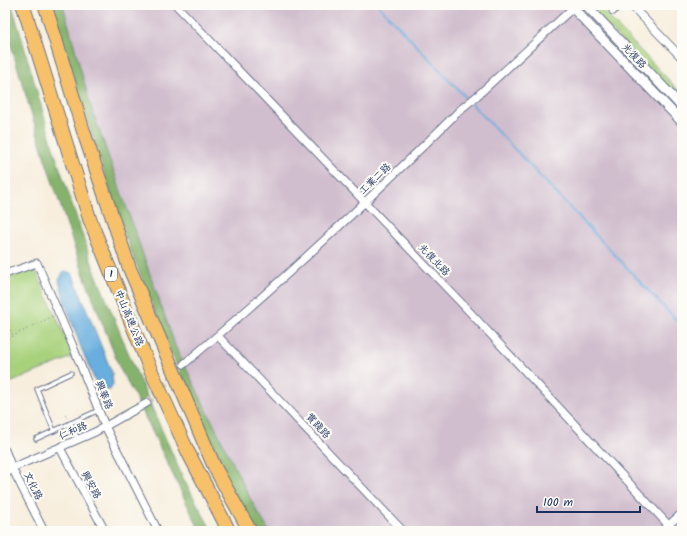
<svg xmlns="http://www.w3.org/2000/svg" width="687" height="536" font-family="Kalam,'LXGW WenKai TC',sans-serif">
<style>
.industrial{fill:#d0bdcd}
.green{fill:#a8d17c;stroke:#62806d}
.forest{fill:#86b36c;stroke:#507165}
.water{fill:#68aede;stroke:#426e9e}
.lines{fill:none;stroke-linecap:round;stroke-linejoin:round}
.stream{stroke:#68aede;stroke-width:2}
.minor-tunnel{stroke:#cbc8c4;stroke-width:7;stroke-dasharray:7 3.5;stroke-linecap:butt}
.service-casing{stroke:#68728a;stroke-width:5.5}
.minor-casing{stroke:#68728a;stroke-width:9}
.tertiary-casing{stroke:#68728a;stroke-width:11}
.motorway-casing{stroke:#68728a;stroke-width:15}
.path{stroke:#68728a;stroke-width:1;stroke-dasharray:1 3;stroke-linecap:butt}
.service{stroke:#fff;stroke-width:3.5}
.minor{stroke:#fff;stroke-width:7}
.tertiary{stroke:#fff;stroke-width:9}
.motorway{stroke:#f6c16b;stroke-width:13}
.labels{text-anchor:middle;dominant-baseline:central;stroke-width:4;stroke-linejoin:round;paint-order:stroke}
.shield{fill:#fdfcf7;stroke:#5f6c8c;stroke-width:1}
.shield-label{font-size:9px;font-weight:bold;fill:#1b2f5e}
.street-label{font-size:10px;fill:#1b2f5e;stroke:#fdfcf7}
</style>
<rect width="100%" height="100%" fill="#fdfcf7"/>
<filter id="ink" filterUnits="userSpaceOnUse"><feTurbulence type="fractalNoise" baseFrequency=".025" numOctaves="2"/><feDisplacementMap in="SourceGraphic" scale="8" xChannelSelector="R" yChannelSelector="G"/><feConvolveMatrix kernelMatrix="1 2 1 2 8 2 1 2 1" color-interpolation-filters="sRGB"/></filter>
<filter id="wash" filterUnits="userSpaceOnUse"><feTurbulence type="fractalNoise" baseFrequency=".012" numOctaves="4" result="noise"/><feDisplacementMap in="SourceGraphic" scale="16" xChannelSelector="R" yChannelSelector="G"/><feGaussianBlur stdDeviation="0.9" result="paint"/><feColorMatrix in="noise" values="0 0 0 0 0 0 0 0 0 0 0 0 0 0 0 0 0 1.4 0 .05"/><feComposite in="paint" operator="in"/></filter>
<g filter="url(#wash)">
<rect width="100%" height="100%" fill="#f7eedd"/>
<polygon class="industrial" points="60,5 580,5 682,112 682,531 266,531 176,349 82,89"/>
<g class="green">
<polygon points="588,5 597,5 682,94 682,105"/>
<polygon points="34,267 74,356 5,385 5,280"/>
</g>
<g class="forest">
<polygon points="5,5 12,5 56,157 94,269 134,367 183,478 212,531 200,531 137,400 120,369 82,270 45,159 12,49 5,23"/>
<polygon points="51,5 63,5 91,107 176,348 254,506 269,531 256,531 218,466 175,362 120,223"/>
</g>
<polygon class="water" points="64,271 72,273 112,373 113,384 110,390 104,390 95,381 82,350 65,303 59,280"/>
<g class="lines">
<g class="stream">
<polyline points="378,5 468,100"/>
<polyline points="471,103 682,326"/>
</g>
</g>
</g>
<g filter="url(#ink)">
<g class="lines">
<polyline class="minor-tunnel" points="147,403 184,364"/>
<defs>
<g id="service">
<polyline points="70,423 78,439"/>
<polyline points="54,431 37,389 71,373"/>
<polyline points="36,439 99,410"/>
</g>
<g id="minor">
<polyline points="176,5 466,308 674,531"/>
<polyline points="631,5 682,58"/>
<polyline points="613,11 618,5"/>
<polyline points="5,274 37,263 72,344 105,426 158,531"/>
<polyline points="218,336 403,531"/>
<path d="M 184,364 C 281,283 372,197 461,109 L 477,96 L 576,5"/>
<polyline points="60,448 105,531"/>
<polyline points="5,450 12,468 44,531"/>
<polyline points="5,475 12,468 95,432 147,403"/>
<polyline points="662,531 682,513"/>
</g>
<g id="tertiary">
<polyline points="570,5 682,122"/>
<polyline points="586,5 682,107"/>
</g>
<g id="motorway">
<polyline points="23,5 90,220 148,364 188,452 229,531"/>
<polyline points="45,5 84,133 129,267 215,468 250,531"/>
</g>
</defs>
<use href="#service" class="service-casing"/>
<use href="#minor" class="minor-casing"/>
<use href="#tertiary" class="tertiary-casing"/>
<use href="#motorway" class="motorway-casing"/>
<g class="path">
<polyline points="5,319 13,336"/>
<polyline points="5,340 53,316"/>
<polyline points="65,414 67,418"/>
</g>
<use href="#service" class="service"/>
<use href="#minor" class="minor"/>
<use href="#tertiary" class="tertiary"/>
<use href="#motorway" class="motorway"/>
</g>
</g>
<g class="labels">
<rect class="shield" x="105" y="267" width="12" height="14" rx="3"/>
<g class="shield-label">
<text x="111" y="274">1</text>
</g>
<g class="street-label">
<text transform="translate(634 56) rotate(46)">光復路</text>
<text transform="translate(375 179) rotate(-44)">工業二路</text>
<text transform="translate(434 260) rotate(46)">光復北路</text>
<text transform="translate(129 318) rotate(68)">中山高速公路</text>
<text transform="translate(104 395) rotate(68)">興華路</text>
<text transform="translate(318 426) rotate(47)">實踐路</text>
<text transform="translate(73 431) rotate(-24)">仁和路</text>
<text transform="translate(91 485) rotate(62)">興安路</text>
<text transform="translate(33 486) rotate(64)">文化路</text>
</g>
</g>
<rect width="687" height="536" fill="none" stroke="#fdfcf7" stroke-width="20"/>
<path d="M537 506v6h103v-6" fill="none" stroke="#1b2f5e" stroke-width="2"/>
<text x="543" y="506" font-size="12" fill="#1b2f5e" stroke="#fdfcf7" stroke-width="3" paint-order="stroke">100 m</text>
</svg>
